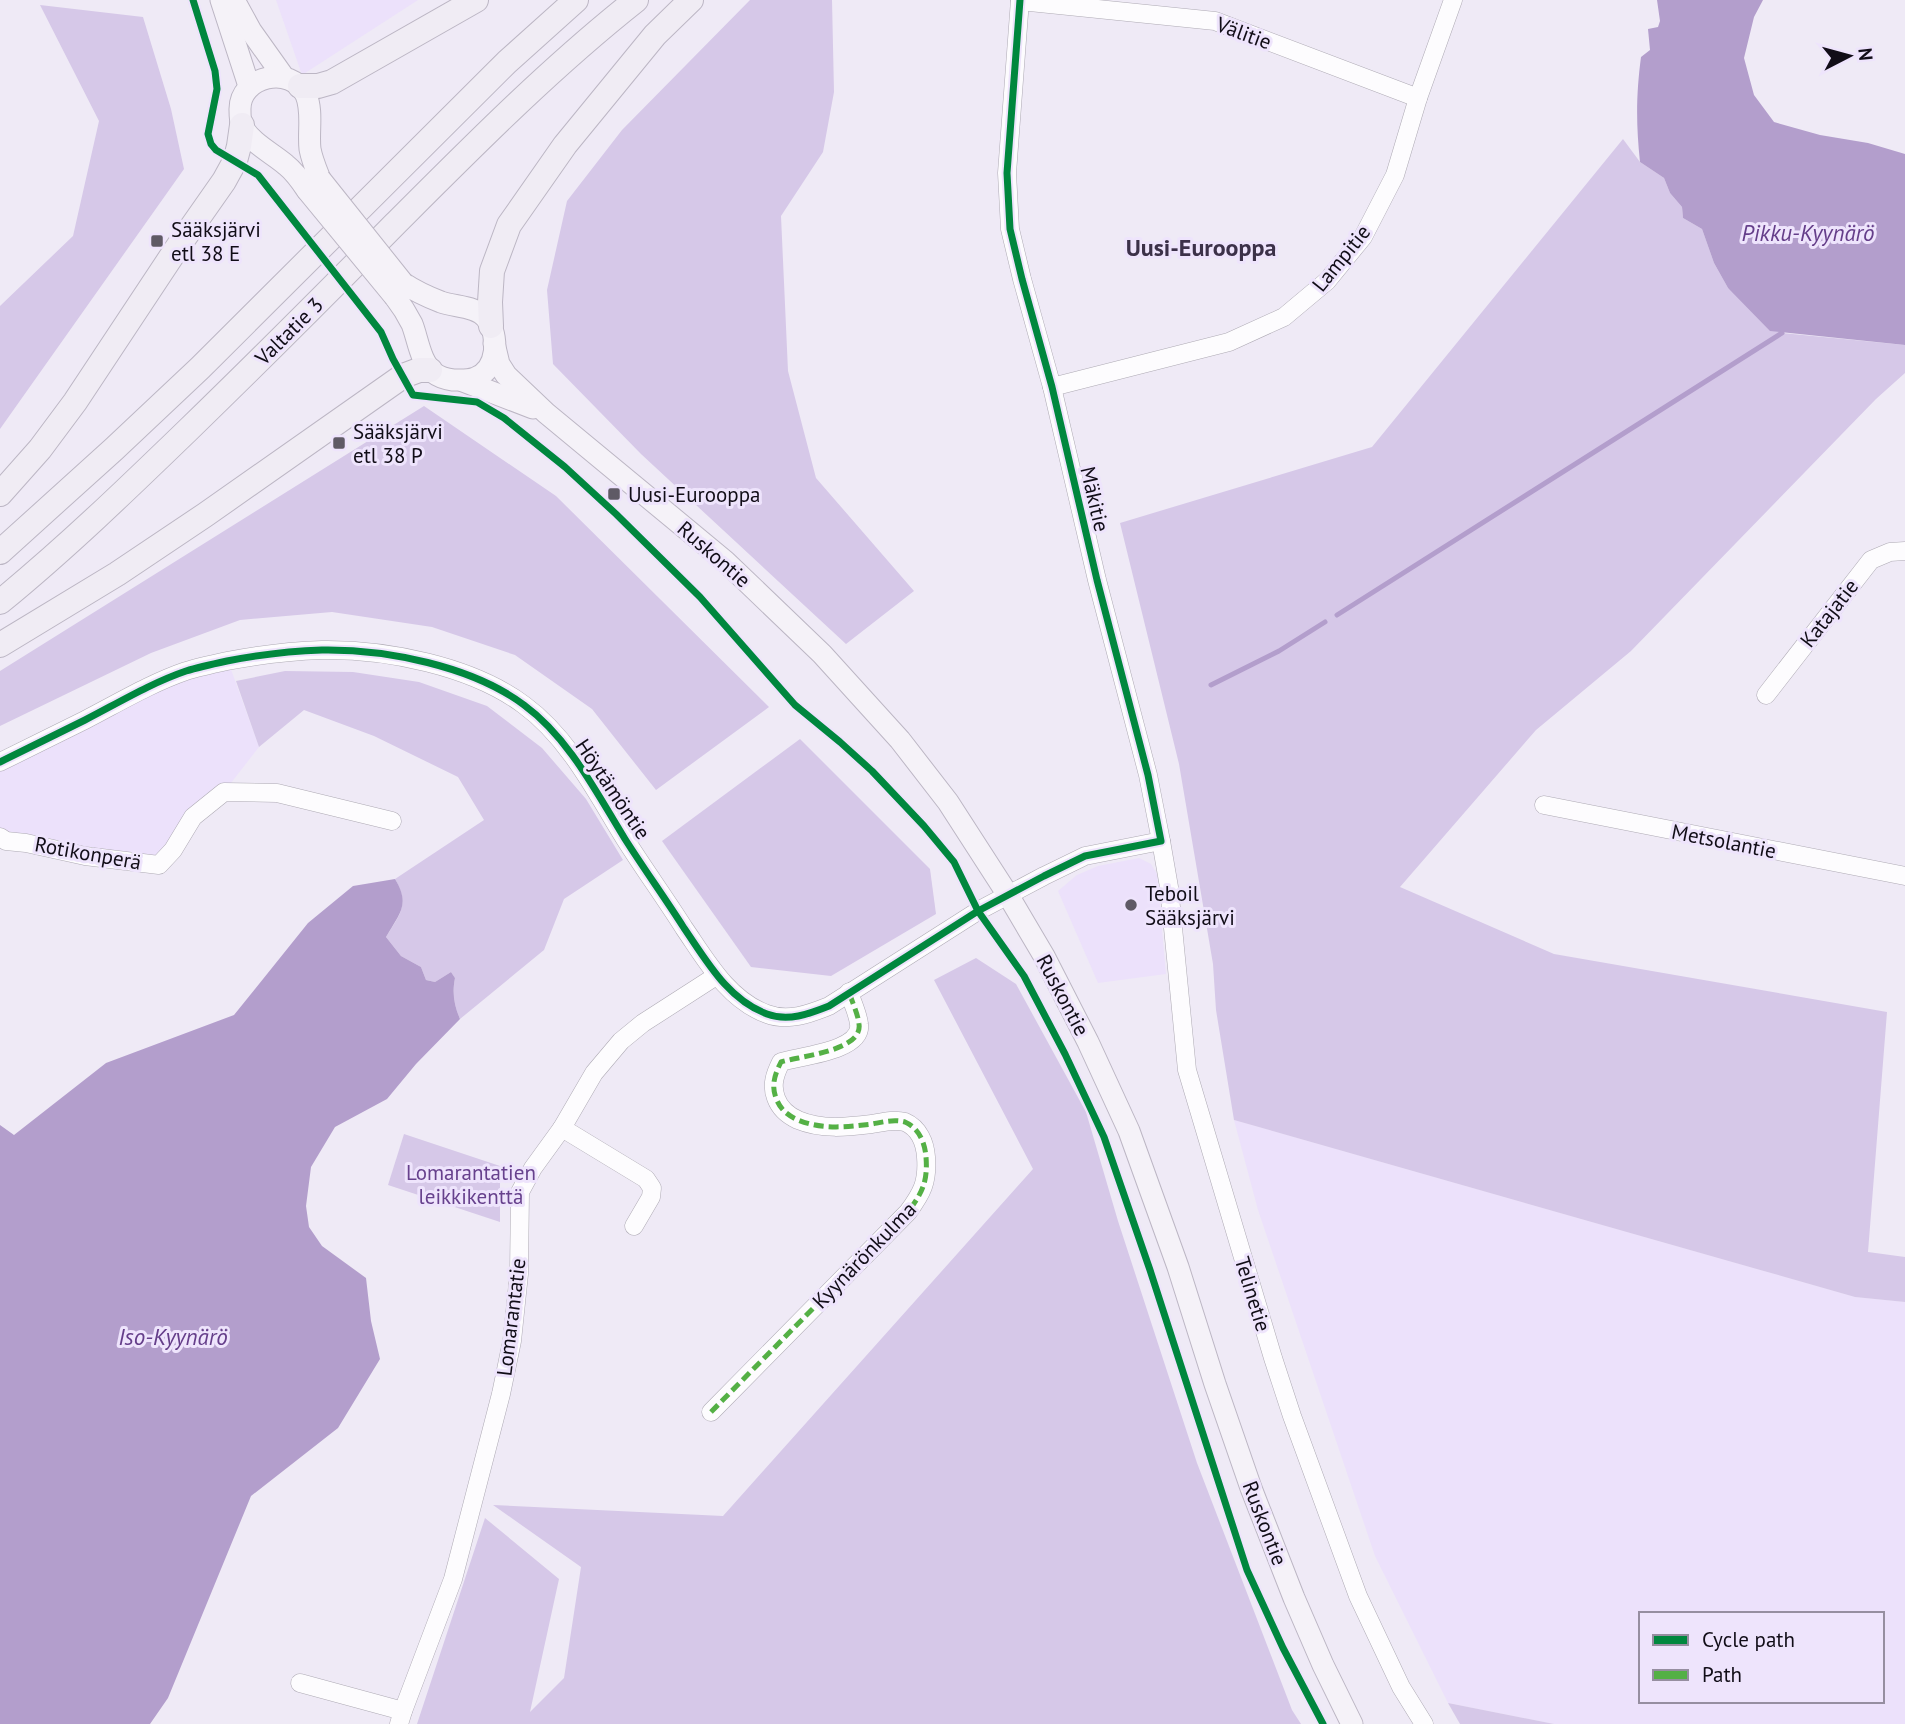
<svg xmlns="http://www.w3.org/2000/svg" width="1905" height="1724" font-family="'PT Sans',sans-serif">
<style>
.built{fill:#ece1fb;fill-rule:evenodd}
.green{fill:#d6c8e8}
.water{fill:#b39ecc}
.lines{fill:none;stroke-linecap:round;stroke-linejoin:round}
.stream{stroke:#b39ecc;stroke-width:5}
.minor-casing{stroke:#aeaab4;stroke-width:19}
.major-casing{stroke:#bcb6c4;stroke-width:23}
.highway-casing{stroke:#bcb6c4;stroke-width:26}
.minor{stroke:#fdfcfe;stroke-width:18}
.major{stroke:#f5f2f8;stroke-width:21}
.highway{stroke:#f0ecf4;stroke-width:24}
.major-bridge-casing{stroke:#bcb6c4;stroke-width:23;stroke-linecap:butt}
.major-bridge{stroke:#f5f2f8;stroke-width:21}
.quiet{stroke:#54b045;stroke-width:5;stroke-dasharray:10 5;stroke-linecap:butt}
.cycleway-casing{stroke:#eee4fc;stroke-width:11}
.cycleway{stroke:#00873e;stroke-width:7}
.poi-dot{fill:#5f5a65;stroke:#eee4fc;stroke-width:2.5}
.labels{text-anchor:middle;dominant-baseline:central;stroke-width:6;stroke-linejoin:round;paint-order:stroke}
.street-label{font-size:21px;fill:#110d17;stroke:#eee4fc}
.poi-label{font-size:21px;fill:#110d17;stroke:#eee4fc;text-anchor:start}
.park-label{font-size:21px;fill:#67418d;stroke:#eee4fc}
.water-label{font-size:23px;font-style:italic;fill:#653e8a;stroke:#eee4fc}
.quarter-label{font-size:24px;font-weight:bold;fill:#3c3149;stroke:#eee4fc}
</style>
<rect width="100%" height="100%" fill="#efeaf6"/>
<g class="built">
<polygon points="276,0 418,0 302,75"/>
<polygon points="228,661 259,747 224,792 159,865 0,837 0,762 85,720"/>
<polygon points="1139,858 1151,864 1157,874 1166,974 1098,983 1058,891 1077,875 1098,866"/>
<path d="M 1234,1120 L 1855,1297 L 1905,1302 L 1905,1724 L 1554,1724 L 1448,1703 L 1375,1556 L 1258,1210 ZM 1641,1614 L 1882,1614 L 1882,1701 L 1641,1701 Z"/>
</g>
<g class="green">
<polygon points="750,0 832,0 834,92 823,152 781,216 788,371 816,478 914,591 846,644 641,454 553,364 547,290 567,201 622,130"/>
<polygon points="40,5 143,17 171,109 184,169 0,429 0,306 73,236 99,121"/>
<polygon points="1623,139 1640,162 1664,178 1670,193 1682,207 1683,218 1702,229 1714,263 1728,288 1782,333 1905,345 1905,373 1876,399 1631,651 1536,730 1400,887 1554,954 1887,1012 1868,1252 1905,1257 1905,1302 1855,1297 1234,1120 1216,1010 1213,964 1179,764 1120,523 1372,447"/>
<polygon points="424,406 556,496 769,707 656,790 592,709 515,655 432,627 332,612 240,620 151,653 0,726 0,671"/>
<path d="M 285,671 L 353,672 L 419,682 L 487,706 L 542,748 L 586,799 L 623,860 L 564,899 L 544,950 L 460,1019 C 454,1005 452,993 455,978 L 451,972 L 435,982 L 426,980 L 421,967 L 401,956 L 386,937 C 400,914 410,905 395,879 L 484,820 L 458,777 L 374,736 L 304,710 L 259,747 L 236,681 Z"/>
<polygon points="800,739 930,869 936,914 831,976 751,967 662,841"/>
<polygon points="976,958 1016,984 1086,1112 1118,1221 1197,1463 1292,1710 1301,1724 417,1724 485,1518 559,1579 530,1712 564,1678 581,1567 493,1505 723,1516 1033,1169 934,980"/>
<polygon points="404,1134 500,1166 500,1222 388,1185"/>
<polygon points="1448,1703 1554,1724 1460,1724"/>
</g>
<g class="water">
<path d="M 1657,0 L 1763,0 L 1754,17 L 1744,58 L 1754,95 L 1774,122 L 1820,135 L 1868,143 L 1905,154 L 1905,345 L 1770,331 L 1728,288 L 1714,263 L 1702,229 L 1683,218 L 1682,207 L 1670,193 L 1664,178 L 1640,162 C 1636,124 1636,95 1641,57 L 1650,50 L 1648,29 L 1658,27 L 1660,21 Z"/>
<path d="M 395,879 C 411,905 399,914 386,937 L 401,956 L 421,967 L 426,980 L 435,982 L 451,972 L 455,978 C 452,993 454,1005 460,1019 L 416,1064 L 387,1099 L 335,1127 L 311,1167 L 306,1206 L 309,1227 L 322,1246 L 366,1278 L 371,1321 L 380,1359 L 338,1428 L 251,1496 L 168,1698 L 150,1724 L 0,1724 L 0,1125 L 14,1135 L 106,1063 L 234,1015 L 308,923 L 353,886 Z"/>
</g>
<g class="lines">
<g class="stream">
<polyline points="1337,615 1782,333"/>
<polyline points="1211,685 1279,651 1325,622"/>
</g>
<defs>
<g id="minor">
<polyline points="1020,1 1215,21 1418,98"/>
<polyline points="1052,387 1229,342 1284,317 1327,281 1363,237 1395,175 1418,98 1453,0"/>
<polyline points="1766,695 1871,560 1890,552 1905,551"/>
<path d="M 0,762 C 28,748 57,734 85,720 C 118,703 151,683 186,671 C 199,667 213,664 227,661 C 258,655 290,651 322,650 C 386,649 472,666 524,705 C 569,738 596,792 625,839 C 644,869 665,898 684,928 C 706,960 728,1000 767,1014 C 788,1022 809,1014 829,1006 L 978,911 L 1044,876 L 1085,856 L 1161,841 L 1148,775 L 1097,580 L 1052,387 L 1022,279 L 1010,229 L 1007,173 L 1020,0"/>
<polyline points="1544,805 1905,876"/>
<polyline points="0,837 6,841 26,843 85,856 159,865 173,850 193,817 224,792 277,793 392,821"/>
<polyline points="1161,841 1169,887 1187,1070 1273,1358 1292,1416 1358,1596 1401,1687 1424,1724"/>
<polyline points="562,1128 646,1179 652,1188 651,1197 634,1226"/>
<path d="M 711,1412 L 908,1212 C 922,1193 928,1182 926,1157 C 925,1143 919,1128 905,1122 C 894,1119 883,1122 872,1124 C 847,1127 822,1130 798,1120 C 787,1115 780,1109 776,1098 C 771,1085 775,1074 781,1062 C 800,1056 863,1051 859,1024 C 858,1014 852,1002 849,992"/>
<polyline points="300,1683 403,1711"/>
<polyline points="399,1724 403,1711 453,1579 501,1394 512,1341 519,1274 520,1192 533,1168 562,1128 594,1073 621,1041 643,1023 716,976"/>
</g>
<g id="major">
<polyline points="221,0 249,86"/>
<polyline points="234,0 251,31 283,76"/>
<path d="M 307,190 C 301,181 295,172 286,165 C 272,153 251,143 242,126 C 240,121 240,115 240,110 C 239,76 291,64 306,95 C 313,111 308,132 310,149 C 312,160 316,169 320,179"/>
<path d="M 395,297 C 402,306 407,314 412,324 C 418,339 420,362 434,373 C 439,377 446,379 453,380 C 461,380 467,381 475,378 C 498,370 500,335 486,318 C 476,306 455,307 441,302 C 428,297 415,291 403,283"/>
<polyline points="494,343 499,364 506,375 546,413 725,561 822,654 900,740 948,802 1008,895 1044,956 1088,1042 1129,1131 1178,1267 1215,1384 1251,1488 1294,1598 1323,1665 1352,1724"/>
<polyline points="463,381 533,408"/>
</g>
<g id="highway">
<polyline points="300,86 318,86 332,82 476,0"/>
<polyline points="491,326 490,302 492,271 509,225 565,145 655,35 691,0"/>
<polyline points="0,494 40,449 75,402 175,251 224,181 235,161 239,146 242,125"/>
<polyline points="0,552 114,449 200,368 507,62 576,0"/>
<path d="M 0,602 C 66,548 127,489 188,430 C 258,362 327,293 395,224 C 472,147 550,68 636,0"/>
<polyline points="0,645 117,574 205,515 403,376 419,370 430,370"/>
</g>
</defs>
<use href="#minor" class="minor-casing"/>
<use href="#major" class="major-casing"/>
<use href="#highway" class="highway-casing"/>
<use href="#minor" class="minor"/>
<use href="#major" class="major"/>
<use href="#highway" class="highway"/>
<defs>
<g id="major-bridge">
<polyline points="320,179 403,283"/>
<polyline points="307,190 395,297"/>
</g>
</defs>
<use href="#major-bridge" class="major-bridge-casing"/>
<use href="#major-bridge" class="major-bridge"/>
<path class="quiet" d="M 711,1412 L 908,1212 C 922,1193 928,1182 926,1157 C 925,1143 919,1128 905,1122 C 894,1119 883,1122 872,1124 C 847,1127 822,1130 798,1120 C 787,1115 780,1109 776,1098 C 771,1085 775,1074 781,1062 C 800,1056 863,1051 859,1024 C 858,1014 852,1002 849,992"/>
<defs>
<g id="cycleway">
<polyline points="193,0 215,71 217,89 208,134 211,144 216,150 258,175 381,332 393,359 413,395 477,402 504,418 565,467 616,514 700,597 795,705 840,742 872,771 924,826 954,862 978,911 1024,976 1065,1054 1104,1137 1150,1270 1247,1570 1283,1648 1323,1724"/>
<path d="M 0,762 C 28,748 57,734 85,720 C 118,703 151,683 186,671 C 199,667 213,664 227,661 C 258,655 290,651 322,650 C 386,649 472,666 524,705 C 569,738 596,792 625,839 C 644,869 665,898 684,928 C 706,960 728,1000 767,1014 C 788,1022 809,1014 829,1006 L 978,911 L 1044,876 L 1085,856 L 1161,841 L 1148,775 L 1097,580 L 1052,387 L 1022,279 L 1010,229 L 1007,173 L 1020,0"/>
</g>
</defs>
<use href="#cycleway" class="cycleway-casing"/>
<use href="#cycleway" class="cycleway"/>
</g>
<g class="poi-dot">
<rect x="150" y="234" width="14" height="14" rx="3.5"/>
<rect x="332" y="436" width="14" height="14" rx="3.5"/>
<rect x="607" y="487" width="14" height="14" rx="3.5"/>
<circle cx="1131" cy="905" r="7"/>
</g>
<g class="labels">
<g class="street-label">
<text transform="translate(1244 33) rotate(20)">Välitie</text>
<text transform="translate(1341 258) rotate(-51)">Lampitie</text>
<text transform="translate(289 331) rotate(-45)">Valtatie 3</text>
<text transform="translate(1095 499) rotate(77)">Mäkitie</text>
<text transform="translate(714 554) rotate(41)">Ruskontie</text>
<text transform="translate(1829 613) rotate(-52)">Katajatie</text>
<text transform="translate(613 789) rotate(56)">Höytämöntie</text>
<text transform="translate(1724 841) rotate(11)">Metsolantie</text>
<text transform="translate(88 853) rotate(10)">Rotikonperä</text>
<text transform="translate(1063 995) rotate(62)">Ruskontie</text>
<text transform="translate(864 1255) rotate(-46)">Kyynärönkulma</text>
<text transform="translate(1253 1294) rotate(73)">Telinetie</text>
<text transform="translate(511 1317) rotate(-83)">Lomarantatie</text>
<text transform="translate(1265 1523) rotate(69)">Ruskontie</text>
</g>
<g class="poi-label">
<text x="171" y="229">Sääksjärvi<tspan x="171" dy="24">etl 38 E</tspan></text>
<text x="353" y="431">Sääksjärvi<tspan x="353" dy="24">etl 38 P</tspan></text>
<text x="628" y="494">Uusi-Eurooppa</text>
<text x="1145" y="893">Teboil<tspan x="1145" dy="24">Sääksjärvi</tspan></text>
</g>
<g class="park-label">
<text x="471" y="1172">Lomarantatien<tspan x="471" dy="24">leikkikenttä</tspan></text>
</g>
<g class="water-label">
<text x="1808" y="232">Pikku-Kyynärö</text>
<text x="173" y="1336">Iso-Kyynärö</text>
</g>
<g class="quarter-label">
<text x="1201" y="247">Uusi-Eurooppa</text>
</g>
</g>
<rect x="1639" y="1612" width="245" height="91" fill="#eee4fc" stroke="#968ea0" stroke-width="2"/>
<rect x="1653" y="1635" width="35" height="10" fill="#00873e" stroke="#968ea0" stroke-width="2"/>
<text x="1702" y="1647" font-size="21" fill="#110d17">Cycle path</text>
<rect x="1653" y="1670" width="35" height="10" fill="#54b045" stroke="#968ea0" stroke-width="2"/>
<text x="1702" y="1682" font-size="21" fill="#110d17">Path</text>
<g transform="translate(1849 56) rotate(84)" stroke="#eee4fc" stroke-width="5" paint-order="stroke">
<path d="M0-5L12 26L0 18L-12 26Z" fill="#110d17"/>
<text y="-10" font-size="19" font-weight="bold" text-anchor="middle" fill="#110d17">N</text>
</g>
</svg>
